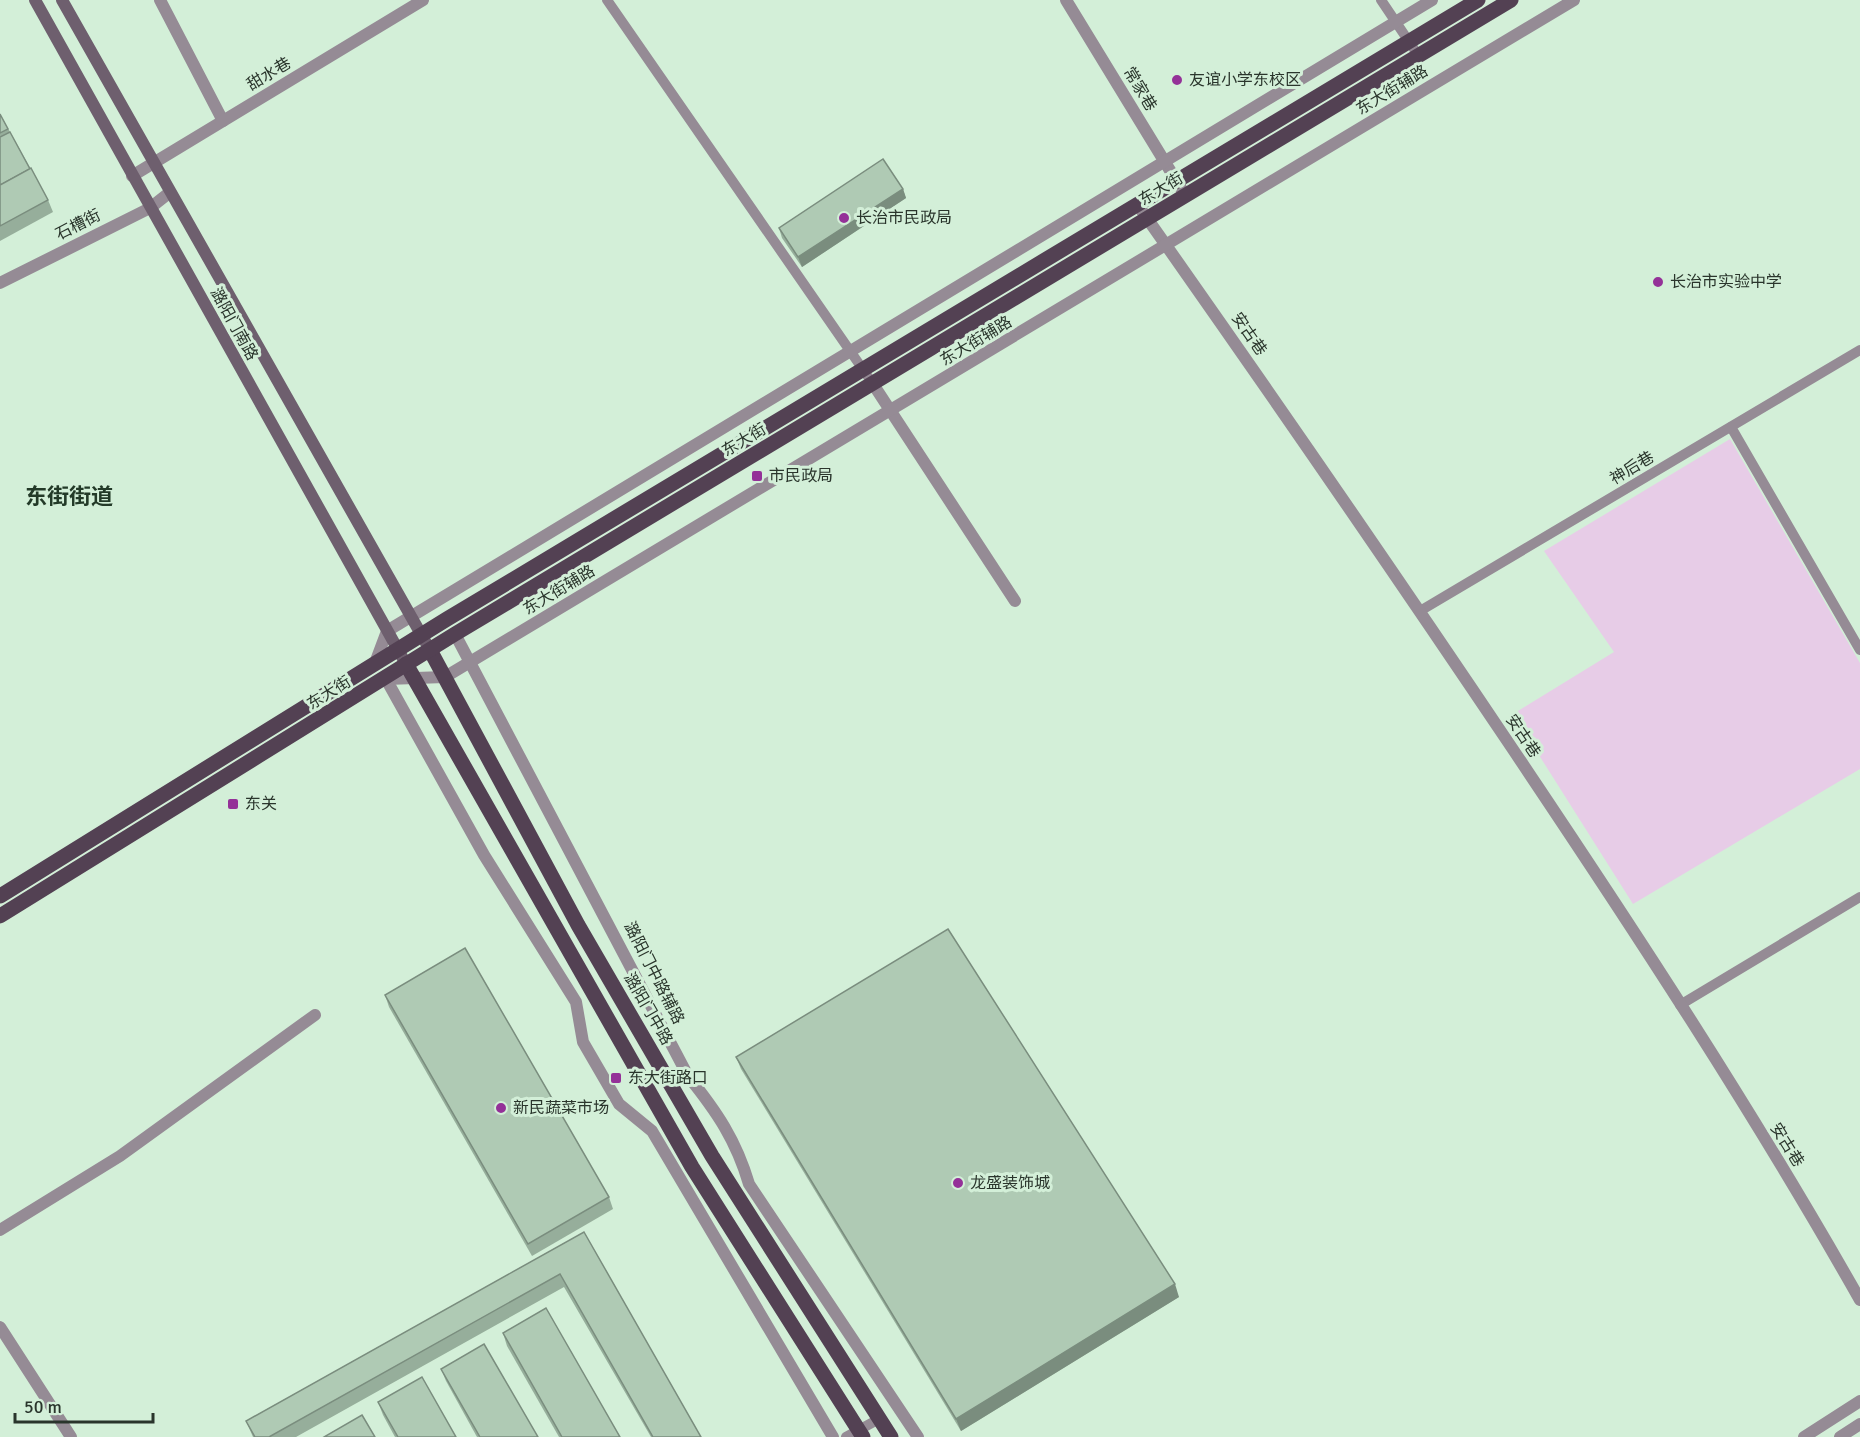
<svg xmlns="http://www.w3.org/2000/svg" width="1860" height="1437" font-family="Signika,'Noto Sans SC',sans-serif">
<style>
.green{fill:#e7cce7}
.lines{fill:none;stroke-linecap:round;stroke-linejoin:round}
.service{stroke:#958b95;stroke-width:10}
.minor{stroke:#958b95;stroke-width:12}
.secondary{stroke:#6e5f6e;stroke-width:12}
.primary{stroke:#534153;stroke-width:15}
.wall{fill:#96ae9b}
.shaded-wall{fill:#7a8d7e}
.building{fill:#afcab4;stroke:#7a8d7e;stroke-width:1.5}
.poi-dot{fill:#943198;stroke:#d3efd8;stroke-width:2}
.labels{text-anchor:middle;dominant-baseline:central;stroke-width:6;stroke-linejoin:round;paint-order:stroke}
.street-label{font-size:16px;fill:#2a352c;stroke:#d3efd8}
.poi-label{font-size:16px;fill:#2a352c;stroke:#d3efd8;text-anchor:start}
.district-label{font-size:22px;font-weight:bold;fill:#233a28;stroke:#d3efd8}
</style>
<rect width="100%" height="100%" fill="#d3efd8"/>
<polygon class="green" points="1730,439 1860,663 1860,769 1633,904 1513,714 1614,652 1544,551"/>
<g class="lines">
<g class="service">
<polyline points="607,0 873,384"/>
<polyline points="1381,0 1418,55"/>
<polyline points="1731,427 1860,650"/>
<polyline points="1420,611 1860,350"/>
<polyline points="1680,1005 1860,897"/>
<polyline points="846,1437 879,1419"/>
</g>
<g class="minor">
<polyline points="160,0 223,121"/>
<polyline points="1066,0 1185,195"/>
<polyline points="132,176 423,0"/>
<path d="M 1137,204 C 1264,384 1389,565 1512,748 C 1633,928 1753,1111 1860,1300"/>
<polyline points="0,283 150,208 169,193"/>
<polyline points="873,384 1015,601"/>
<path d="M 455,634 L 688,1076 C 717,1112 736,1140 749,1184 L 918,1437"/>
<polyline points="375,663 387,631 1432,0"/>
<polyline points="0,1230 120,1156 315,1015"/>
<polyline points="0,1327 71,1437"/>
<polyline points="833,1437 652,1131 619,1104 583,1042 576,1002 484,855 386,679 445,677 1574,0"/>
<polyline points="1804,1437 1860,1401"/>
<polyline points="1840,1437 1860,1424"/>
</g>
<g class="secondary">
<polyline points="35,0 406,664"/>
<polyline points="62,0 430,650"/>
</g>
<g class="primary">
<polyline points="430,650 578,925 712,1156 891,1437"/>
<polyline points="406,664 692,1167 863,1437"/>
<polyline points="0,896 447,619 1478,0"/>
<polyline points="0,916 455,634 1511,0"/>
</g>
</g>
<g class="wall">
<polygon points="0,114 48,200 53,212 0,241"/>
<polygon points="903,189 906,198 802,267 782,238 779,228"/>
<polygon points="385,995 609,1197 613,1209 532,1256 389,1007"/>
<polygon points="736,1057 1179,1297 961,1431 741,1069"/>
<polygon points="584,1232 701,1437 651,1437 564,1287 296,1437 253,1437 246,1421"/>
<polygon points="503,1333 620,1437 559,1437 507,1346"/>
<polygon points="441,1369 538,1437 477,1437 446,1381"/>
<polygon points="378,1402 456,1437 395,1437 383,1415"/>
</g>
<g class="shaded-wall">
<polygon points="903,189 906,198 802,267 798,257"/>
<polygon points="1175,1284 1179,1297 961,1431 956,1419"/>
</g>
<g class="building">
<polygon points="0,114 8,129 0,133"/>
<polygon points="10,132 30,169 0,185 0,137"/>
<polygon points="883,159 903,189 798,257 779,228"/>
<polygon points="31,168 48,200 0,226 0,185"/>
<polygon points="948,929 1175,1284 956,1419 736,1057"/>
<polygon points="465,948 609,1197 528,1244 385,995"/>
<polygon points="584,1232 701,1437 653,1437 560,1274 269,1437 255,1437 246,1421"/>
<polygon points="546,1308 620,1437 562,1437 503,1333"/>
<polygon points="484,1344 538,1437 480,1437 441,1369"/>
<polygon points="422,1377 456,1437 398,1437 378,1402"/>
<polygon points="362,1415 375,1437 324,1437"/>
</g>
<g class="poi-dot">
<circle cx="1177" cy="80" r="6"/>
<circle cx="844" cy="218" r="6"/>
<circle cx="1658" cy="282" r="6"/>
<rect x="751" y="470" width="12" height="12" rx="3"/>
<rect x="227" y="798" width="12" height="12" rx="3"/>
<rect x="610" y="1072" width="12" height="12" rx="3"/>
<circle cx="501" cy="1108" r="6"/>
<circle cx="958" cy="1183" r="6"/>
</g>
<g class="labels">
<g class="street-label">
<text transform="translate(269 74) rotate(-31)">甜水巷</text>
<text transform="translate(1140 89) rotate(59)">常家巷</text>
<text transform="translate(1392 90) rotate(-31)">东大街辅路</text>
<text transform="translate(1161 189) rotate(-31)">东大街</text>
<text transform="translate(78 225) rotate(-27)">石槽街</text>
<text transform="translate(234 324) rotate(61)">潞阳门南路</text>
<text transform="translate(1249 334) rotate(55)">安古巷</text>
<text transform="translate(976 341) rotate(-31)">东大街辅路</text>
<text transform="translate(744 440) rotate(-31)">东大街</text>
<text transform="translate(1632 468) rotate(-31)">神后巷</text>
<text transform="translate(559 590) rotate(-31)">东大街辅路</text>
<text transform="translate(329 693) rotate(-32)">东大街</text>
<text transform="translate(1523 736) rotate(56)">安古巷</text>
<text transform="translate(654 973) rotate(63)">潞阳门中路辅路</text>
<text transform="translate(648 1009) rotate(60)">潞阳门中路</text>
<text transform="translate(1787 1145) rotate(58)">安古巷</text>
</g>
<g class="poi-label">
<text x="1189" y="80">友谊小学东校区</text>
<text x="856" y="218">长治市民政局</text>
<text x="1670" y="282">长治市实验中学</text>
<text x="769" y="476">市民政局</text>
<text x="245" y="804">东关</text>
<text x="628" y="1078">东大街路口</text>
<text x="513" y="1108">新民蔬菜市场</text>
<text x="970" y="1183">龙盛装饰城</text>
</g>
<g class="district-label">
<text x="69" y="496">东街街道</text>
</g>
</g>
<path d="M15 1413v9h138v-9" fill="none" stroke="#2a352c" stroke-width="3"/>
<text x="24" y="1413" font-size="18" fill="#2a352c" stroke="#d3efd8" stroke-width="4.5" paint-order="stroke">50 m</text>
</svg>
